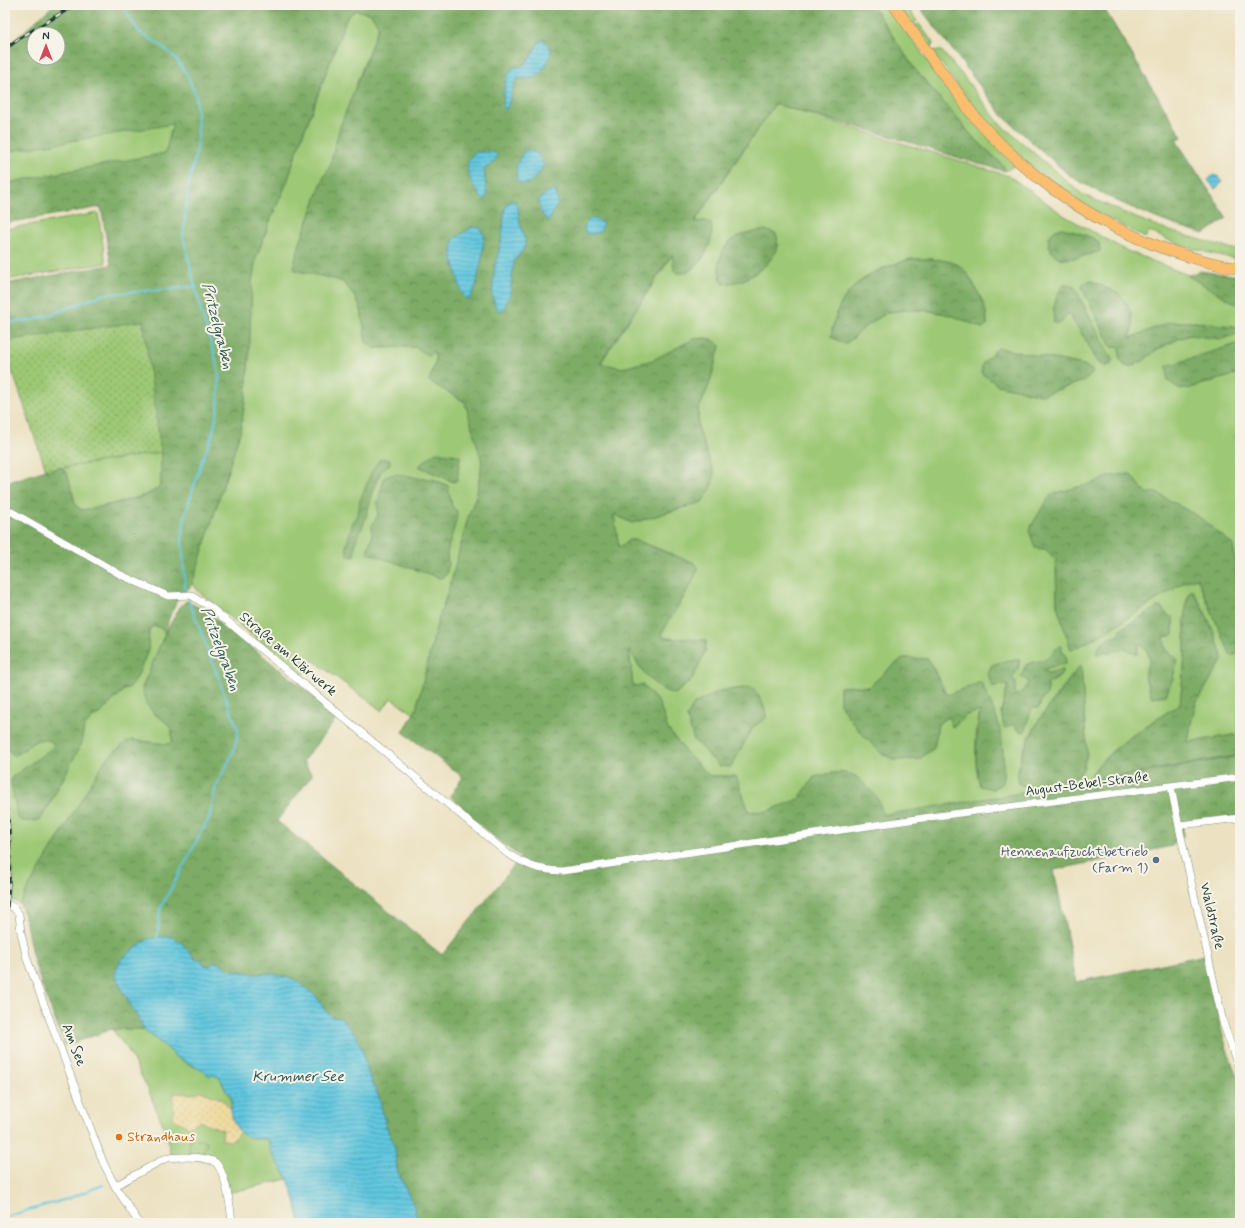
<svg xmlns="http://www.w3.org/2000/svg" width="1245" height="1228" font-family="Mynerve,sans-serif">
<style>
.grass{fill:#9dc875;stroke:#5e8254;fill-rule:evenodd}
.forest{fill:url(#forest-crowns);stroke:#4e744d;fill-rule:evenodd}
.sand{fill:url(#sand-dots);stroke:#868c69}
.park{fill:url(#park-dots);stroke:#5e8254}
.water{fill:url(#water-rules);stroke:#40828a}
.lines{fill:none;stroke-linecap:round;stroke-linejoin:round}
.stream{stroke:#62c7df;stroke-width:2}
.minor-casing{stroke:#86907b;stroke-width:8}
.primary-casing{stroke:#86907b;stroke-width:12}
.minor{stroke:#fff;stroke-width:7}
.primary{stroke:#fbbd6e;stroke-width:11}
.rail-casing{stroke:#1f3d34;stroke-width:3.5}
.rail{stroke:#f7f3e8;stroke-width:2;stroke-dasharray:6;stroke-linecap:butt}
.service-dot{fill:#5c6f8a;stroke:#f7f3e8;stroke-width:1.5}
.food-dot{fill:#e8710a;stroke:#f7f3e8;stroke-width:1.5}
.labels{text-anchor:middle;dominant-baseline:central;stroke-width:4;stroke-linejoin:round;paint-order:stroke}
.street-label{font-size:14px;fill:#1f3d34;stroke:#f7f3e8}
.service-label{font-size:14px;fill:#4e5e75;stroke:#f7f3e8;text-anchor:end}
.food-label{font-size:14px;fill:#c56008;stroke:#f7f3e8;text-anchor:start}
.water-label{font-size:15px;font-style:italic;fill:#2c5956;stroke:#f7f3e8}
</style>
<defs>
<pattern id="forest-crowns" width="20" height="18" patternUnits="userSpaceOnUse"><rect width="20" height="18" fill="#7eac66"/><path d="M2 6a3 3 0 1 1 6 0M12 15a3 3 0 1 1 6 0" fill="none" stroke="#678d55"/></pattern>
<pattern id="sand-dots" width="8" height="8" patternUnits="userSpaceOnUse"><rect width="8" height="8" fill="#eeda9e"/><path d="M2 2h.1M6 6h.1" fill="none" stroke="#ccbc89" stroke-width="1.8" stroke-linecap="round"/></pattern>
<pattern id="park-dots" width="8" height="8" patternUnits="userSpaceOnUse"><rect width="8" height="8" fill="#9dc875"/><path d="M2 2h.1M6 6h.1" fill="none" stroke="#7fa461" stroke-width="1.8" stroke-linecap="round"/></pattern>
<pattern id="water-rules" width="6" height="5" patternUnits="userSpaceOnUse"><rect width="6" height="5" fill="#62c7df"/><path d="M0 2.5h6" fill="none" stroke="#50a3b6"/></pattern>
</defs>
<rect width="100%" height="100%" fill="#f7f3e8"/>
<filter id="ink" filterUnits="userSpaceOnUse"><feTurbulence type="fractalNoise" baseFrequency=".025" numOctaves="2"/><feDisplacementMap in="SourceGraphic" scale="8" xChannelSelector="R" yChannelSelector="G"/><feConvolveMatrix kernelMatrix="1 2 1 2 8 2 1 2 1" color-interpolation-filters="sRGB"/></filter>
<filter id="wash" filterUnits="userSpaceOnUse"><feTurbulence type="fractalNoise" baseFrequency=".012" numOctaves="4" result="noise"/><feDisplacementMap in="SourceGraphic" scale="16" xChannelSelector="R" yChannelSelector="G"/><feGaussianBlur stdDeviation="0.9" result="paint"/><feColorMatrix in="noise" values="0 0 0 0 0 0 0 0 0 0 0 0 0 0 0 0 0 1.4 0 .05"/><feComposite in="paint" operator="in"/></filter>
<g filter="url(#wash)">
<rect width="100%" height="100%" fill="#ece2c2"/>
<g class="grass">
<polygon points="872,5 888,5 936,73 963,108 1016,165 1005,171 1004,166 973,137 914,68"/>
<path d="M 897,5 L 906,5 L 917,21 L 913,24 L 914,26 L 919,24 L 932,41 L 933,45 L 930,49 L 931,51 L 941,50 L 964,77 L 999,123 L 1082,194 L 1136,218 L 1170,231 L 1240,251 L 1240,260 C 1208,253 1177,246 1149,231 L 1145,238 L 1080,203 L 1024,161 L 978,113 Z"/>
<path d="M 356,10 L 371,14 L 379,25 L 340,127 L 330,166 L 323,179 L 300,243 L 294,264 L 295,270 L 342,281 L 354,295 L 361,309 L 366,342 L 375,348 L 415,347 L 433,350 L 436,360 L 429,381 L 465,402 L 482,462 L 477,493 L 468,518 L 451,582 L 437,624 L 416,710 L 414,714 L 391,698 L 382,711 L 313,660 L 302,676 L 199,592 L 192,583 L 240,432 L 246,396 L 249,357 L 252,282 L 256,258 L 270,221 L 287,182 L 299,145 L 347,17 ZM 451,454 L 456,455 L 460,458 L 457,480 L 454,482 L 420,467 ZM 404,475 L 422,479 L 433,479 L 448,486 L 452,507 L 449,542 L 447,553 L 448,563 L 446,575 L 440,578 L 367,552 L 378,516 L 378,501 Z"/>
<path d="M 775,104 L 1009,176 L 1065,216 L 1125,250 L 1188,275 L 1203,273 L 1217,292 L 1240,306 L 1240,343 L 1168,366 L 1168,381 L 1179,388 L 1190,388 L 1240,373 L 1240,432 L 1238,432 L 1235,436 L 1237,444 L 1240,448 L 1240,601 L 1236,591 L 1236,569 L 1233,545 L 1199,517 L 1155,492 L 1147,494 L 1130,474 L 1111,476 L 1094,483 L 1052,494 L 1042,508 L 1029,530 L 1035,547 L 1045,549 L 1056,560 L 1057,605 L 1071,650 L 1101,635 L 1186,581 L 1197,578 L 1231,656 L 1240,653 L 1240,734 L 1188,743 L 1191,723 L 1196,703 L 1223,659 C 1216,636 1206,610 1192,589 L 1187,600 L 1185,620 L 1185,657 L 1180,704 C 1155,720 1098,754 1089,780 L 1240,755 L 1240,756 L 1060,787 L 883,815 L 877,798 L 856,776 L 844,773 L 832,773 L 814,777 L 799,799 L 768,811 L 749,812 L 736,776 L 710,776 L 688,755 L 668,729 L 659,703 L 643,685 L 633,686 L 629,648 C 639,668 653,689 675,694 L 693,678 L 705,652 L 706,640 L 664,638 L 661,634 L 691,585 L 698,569 L 695,563 L 636,540 L 629,540 L 618,549 L 614,514 L 632,523 L 702,502 L 711,489 L 714,473 L 698,428 L 698,411 L 709,385 L 720,346 L 715,341 L 707,338 L 694,339 L 653,360 L 623,368 L 600,364 L 673,254 L 674,270 L 677,273 C 680,273 684,273 687,272 C 703,265 717,238 709,222 L 704,221 L 694,223 ZM 1062,228 L 1091,237 L 1099,243 L 1100,251 C 1091,254 1068,261 1060,258 C 1050,254 1044,240 1053,232 C 1055,230 1059,229 1062,228 ZM 765,230 L 776,234 C 784,255 757,275 740,281 C 735,282 729,283 724,284 C 714,272 720,249 732,240 C 739,234 756,232 765,230 ZM 911,259 C 926,259 944,258 958,265 C 969,271 983,300 986,313 C 987,317 987,321 987,325 L 983,328 L 951,315 L 925,310 L 905,310 L 888,312 L 865,327 L 852,339 L 845,344 L 831,337 C 837,288 867,271 911,259 ZM 1092,281 C 1120,294 1139,302 1130,338 L 1171,322 L 1194,322 L 1232,326 L 1238,328 L 1237,334 L 1221,339 L 1190,335 L 1178,339 L 1156,350 L 1143,361 L 1132,366 L 1125,366 L 1120,359 L 1120,347 L 1111,347 L 1082,287 L 1084,283 ZM 1064,285 L 1073,285 L 1112,359 L 1111,364 L 1104,367 L 1097,361 L 1086,340 L 1068,313 L 1061,323 L 1054,323 C 1052,311 1056,294 1064,285 ZM 998,348 L 1084,365 L 1094,372 L 1084,381 L 1041,395 L 998,385 L 981,373 L 983,363 ZM 1158,607 L 1162,608 L 1167,616 L 1173,618 L 1173,635 L 1164,637 L 1165,648 L 1177,659 L 1173,678 L 1166,695 L 1152,697 C 1149,689 1145,681 1145,673 C 1145,669 1148,667 1149,664 C 1152,656 1145,648 1139,643 L 1137,654 L 1125,649 L 1097,654 C 1101,641 1106,638 1119,636 L 1121,629 ZM 1060,645 L 1066,658 L 1065,663 L 1047,668 L 1045,672 L 1049,673 L 1062,669 C 1063,678 1054,680 1047,684 L 1047,695 L 1041,700 L 1039,708 L 1032,708 L 1024,732 L 1018,730 L 1014,723 L 1004,728 L 1001,712 L 1008,685 L 992,686 L 988,673 L 992,665 L 1009,660 L 1020,660 L 1018,668 L 1012,678 L 1016,683 L 1015,689 L 1016,697 L 1025,689 L 1029,682 L 1021,676 L 1026,665 L 1047,658 ZM 904,658 L 928,659 L 947,695 L 981,683 C 988,698 996,713 1000,730 C 1004,747 1003,766 1003,783 L 993,789 L 980,785 C 973,762 975,735 980,711 L 966,715 L 953,727 L 949,716 L 938,724 L 934,748 L 919,759 L 895,760 L 881,753 L 861,733 L 847,715 L 840,703 L 840,687 L 856,686 L 869,687 L 890,668 ZM 1081,665 L 1087,754 L 1083,769 L 1077,777 L 1027,787 L 1019,784 C 1019,780 1017,775 1018,771 C 1019,741 1061,688 1081,665 ZM 752,687 C 759,696 766,706 766,718 L 753,727 L 731,767 L 719,766 L 694,740 L 687,717 L 694,704 L 720,691 Z"/>
<polygon points="173,123 166,153 12,182 5,189 5,152"/>
<polygon points="98,213 106,263 5,280 5,229"/>
<polygon points="161,452 161,484 154,491 145,495 112,504 82,510 76,506 67,473 61,468"/>
<path d="M 154,626 L 161,628 L 165,633 L 142,688 L 153,713 L 166,722 L 172,730 L 172,743 L 167,744 L 132,740 L 47,858 L 27,890 L 20,904 L 5,896 L 5,742 L 8,750 L 24,750 C 33,742 38,737 51,741 L 54,745 L 48,751 L 41,819 L 47,809 L 82,743 L 82,736 L 84,727 L 92,718 L 102,712 L 125,689 L 132,686 L 137,677 L 148,650 L 149,630 Z"/>
<path d="M 112,1029 L 144,1029 L 173,1053 L 174,1056 C 181,1058 185,1063 192,1066 C 198,1069 204,1070 209,1075 C 224,1075 220,1082 226,1091 C 231,1098 233,1100 231,1109 L 257,1139 L 264,1139 L 269,1140 L 269,1149 L 288,1179 L 228,1193 L 213,1161 L 171,1157 L 166,1132 L 147,1087 L 128,1050 Z"/>
</g>
<g class="forest">
<path d="M 54,5 L 872,5 L 914,68 L 973,137 L 1004,166 L 1005,171 L 966,160 L 893,137 L 775,104 L 694,222 L 704,221 L 710,222 C 717,238 703,265 686,272 C 684,273 680,273 677,273 L 674,270 L 672,254 L 600,363 L 623,368 L 653,360 L 694,339 L 707,338 L 715,341 L 720,346 L 709,385 L 698,411 L 698,428 L 714,473 L 711,489 L 702,502 L 632,523 L 614,514 L 619,548 L 629,540 L 636,540 L 681,559 L 695,563 L 698,569 L 691,585 L 661,634 L 664,638 L 706,640 L 705,652 L 693,678 L 675,694 C 652,689 641,668 629,650 L 633,686 L 643,685 L 659,703 L 668,729 L 688,755 L 710,776 L 736,776 L 749,812 L 768,811 L 799,799 L 814,777 L 832,773 L 844,773 L 856,776 L 878,798 L 883,815 L 1060,787 L 1240,756 L 1240,816 L 1182,824 L 1184,835 L 1172,846 L 1054,870 L 1076,982 L 1205,955 C 1214,998 1221,1042 1240,1082 L 1240,1223 L 418,1223 L 414,1206 L 397,1170 L 395,1148 L 385,1123 L 380,1100 L 367,1070 L 363,1051 L 355,1034 L 341,1018 L 332,1017 L 325,1010 L 316,996 L 273,974 L 254,974 L 228,969 L 225,966 L 204,965 L 202,960 L 196,960 L 183,944 L 119,984 L 144,1029 L 112,1029 L 65,1046 C 54,1017 42,988 33,958 C 28,939 28,923 20,904 L 27,890 L 105,760 L 126,742 L 132,740 L 167,744 L 172,743 L 172,730 L 166,722 L 154,713 L 146,704 L 142,688 L 165,634 L 161,628 L 154,626 L 149,630 L 148,650 L 137,677 L 132,686 L 124,689 L 102,712 L 92,718 L 84,727 L 82,736 L 82,743 L 41,819 L 35,821 L 21,821 L 17,817 L 11,782 L 12,777 L 48,751 L 54,745 L 51,741 C 34,735 28,748 14,756 L 8,750 L 5,742 L 5,483 L 46,470 L 61,468 L 67,473 L 76,506 L 82,510 C 98,507 142,500 154,491 C 157,489 159,486 161,484 L 161,452 L 143,321 L 5,341 L 5,284 L 111,265 L 101,207 L 5,223 L 5,189 L 12,182 L 165,153 L 173,124 L 5,152 L 5,48 ZM 356,10 L 371,14 L 379,26 L 340,127 L 330,166 L 323,179 L 300,243 L 294,264 L 295,270 L 342,281 L 354,295 L 361,309 L 366,342 L 375,348 L 415,347 L 429,356 L 433,350 L 436,360 L 429,381 L 465,402 L 482,462 L 477,493 L 468,518 L 451,582 L 437,624 L 416,710 L 403,732 L 463,777 L 450,796 C 472,818 495,840 521,857 L 442,955 L 277,821 L 312,775 L 303,761 L 338,717 L 297,683 L 206,611 L 186,601 L 180,607 L 165,633 L 169,618 L 179,596 L 183,594 L 192,585 L 240,432 L 246,396 L 249,357 L 252,282 L 256,258 L 270,221 L 287,182 L 299,145 L 347,17 ZM 34,34 L 58,34 L 58,58 L 34,58 ZM 541,40 L 527,79 L 517,79 L 514,84 L 507,109 L 503,107 L 504,94 L 513,68 C 533,65 530,53 541,40 ZM 476,152 L 495,160 L 491,165 L 484,169 L 487,195 ZM 518,207 L 520,223 L 525,240 L 525,247 L 492,293 L 495,267 L 502,237 L 505,208 ZM 472,227 L 480,229 L 484,235 L 482,257 L 476,286 L 470,298 L 461,291 L 452,255 L 453,240 Z"/>
<polygon points="918,5 1102,5 1182,137 1176,140 1227,218 1204,234 1163,221 1119,202 1071,177 1003,116"/>
<path d="M 1062,228 L 1091,237 L 1099,243 L 1100,251 C 1091,254 1068,261 1060,258 C 1050,254 1044,240 1053,232 C 1055,230 1059,229 1062,228 Z"/>
<path d="M 765,230 L 776,234 C 784,255 757,274 740,281 C 735,282 729,283 724,284 C 714,272 720,249 732,240 C 739,234 756,232 765,230 Z"/>
<path d="M 911,259 C 926,259 944,258 958,265 C 969,271 983,300 986,313 C 987,317 987,321 987,325 L 983,328 L 951,315 L 925,310 L 905,310 L 888,312 L 865,327 L 852,339 L 845,344 L 831,337 C 837,288 867,272 911,259 Z"/>
<polygon points="1199,271 1240,276 1240,306 1188,276"/>
<polygon points="1092,281 1119,294 1129,306 1133,325 1130,338 1170,322 1194,322 1232,326 1238,328 1237,334 1221,339 1190,335 1178,339 1156,350 1143,361 1132,366 1125,366 1120,359 1120,347 1111,347 1082,287 1084,283"/>
<path d="M 1064,285 L 1073,285 L 1112,359 L 1111,364 L 1104,367 L 1097,361 L 1086,340 L 1068,313 L 1061,323 L 1054,323 C 1052,311 1055,294 1064,285 Z"/>
<polygon points="1240,343 1240,373 1190,388 1179,388 1168,381 1167,366"/>
<polygon points="998,348 1084,365 1094,372 1084,381 1041,395 998,385 981,373 983,363"/>
<polygon points="436,452 460,456 457,480 454,482 420,467 420,465"/>
<polygon points="384,459 390,460 390,464 381,471 372,492 368,511 362,528 356,539 354,556 348,556 346,546 353,522 358,515 360,501 371,473 379,460"/>
<path d="M 394,474 L 404,475 L 422,479 L 433,479 L 448,486 L 452,507 L 457,511 L 457,517 L 447,553 L 448,563 L 446,575 L 441,578 L 367,553 C 368,548 370,544 371,540 C 373,529 369,526 378,516 L 378,501 L 384,478 Z"/>
<polygon points="1130,474 1147,494 1155,492 1199,517 1233,545 1236,569 1236,591 1240,601 1240,653 1231,656 1197,578 1186,581 1101,635 1071,650 1057,605 1056,560 1045,549 1035,548 1029,530 1042,508 1052,494 1094,483 1111,476"/>
<path d="M 1192,589 C 1204,612 1216,635 1223,659 L 1196,703 L 1191,723 L 1188,742 L 1240,734 L 1240,755 L 1089,781 C 1099,753 1155,721 1180,704 L 1185,657 L 1185,620 L 1187,600 Z"/>
<path d="M 1158,607 L 1162,608 L 1167,615 L 1173,618 L 1173,635 L 1164,637 L 1165,649 L 1177,659 L 1173,678 L 1166,695 L 1152,697 C 1149,689 1146,681 1145,673 C 1145,668 1149,665 1150,661 C 1151,655 1144,646 1139,643 L 1137,654 L 1125,649 L 1096,654 C 1101,641 1106,638 1119,636 L 1121,629 Z"/>
<path d="M 1060,645 L 1066,658 L 1065,664 L 1047,668 L 1045,672 L 1049,673 L 1062,669 C 1062,678 1054,680 1047,684 L 1047,695 L 1041,700 L 1039,708 L 1032,708 L 1024,732 L 1018,730 L 1013,724 L 1004,729 L 1001,712 L 1008,685 L 992,686 L 988,673 L 992,665 L 1009,660 L 1020,660 L 1018,668 L 1012,678 L 1016,683 L 1015,689 L 1016,696 L 1025,689 L 1029,682 L 1021,676 L 1026,665 L 1047,658 Z"/>
<path d="M 904,658 L 928,659 L 947,695 L 981,682 C 988,698 996,713 1000,730 C 1004,747 1003,766 1003,783 L 993,789 L 980,786 C 973,761 977,736 980,711 L 966,715 L 952,727 L 949,716 L 938,724 L 934,748 L 919,759 L 895,760 L 881,753 L 861,733 L 847,715 L 840,703 L 840,687 L 856,686 L 869,687 L 890,668 Z"/>
<polygon points="1081,665 1087,754 1083,769 1077,777 1027,787 1019,784 1018,771 1022,754 1039,720"/>
<path d="M 752,687 C 759,696 766,706 766,718 L 753,727 L 731,767 L 719,766 L 694,740 L 687,717 L 694,704 L 720,691 Z"/>
</g>
<polygon class="sand" points="200,1091 222,1099 231,1109 233,1119 240,1132 231,1141 222,1140 223,1130 199,1121 195,1124 188,1127 173,1119 174,1093 193,1094"/>
<g class="park">
<polygon points="143,321 161,452 46,470 5,350 5,341"/>
<path d="M 190,1139 L 203,1140 L 207,1142 C 206,1154 197,1153 189,1152 Z"/>
</g>
<g class="water">
<path d="M 541,40 L 545,40 C 547,44 551,48 551,52 C 551,58 542,73 536,77 C 531,79 523,79 517,79 L 514,84 L 507,109 L 503,108 C 504,93 503,80 513,68 C 533,65 530,53 541,40 Z"/>
<path d="M 525,150 C 536,150 541,156 544,166 C 538,174 533,183 523,185 L 517,181 C 515,167 517,161 525,150 Z"/>
<path d="M 476,152 L 494,152 L 497,155 C 495,163 490,165 484,169 L 487,195 L 484,201 C 476,190 463,174 469,160 C 470,157 474,154 476,152 Z"/>
<polygon points="1213,175 1219,177 1223,182 1215,189 1208,180"/>
<path d="M 551,190 L 556,191 L 558,204 L 549,221 C 541,215 539,209 538,200 Z"/>
<polygon points="514,200 518,207 520,223 525,240 525,247 514,261 510,294 504,309 498,311 494,303 492,293 495,267 502,237 505,208 509,202"/>
<polygon points="592,218 597,220 603,223 601,231 594,234 586,234 584,228 586,223"/>
<polygon points="472,227 480,228 484,235 482,257 476,286 470,299 466,299 461,291 452,255 453,240"/>
<path d="M 171,936 L 183,944 L 196,960 L 202,959 L 204,965 L 210,966 L 215,961 L 225,966 L 228,969 L 254,974 L 273,974 L 294,979 L 316,996 L 325,1010 L 332,1017 L 341,1018 L 355,1034 L 363,1051 L 367,1070 L 380,1100 L 385,1123 L 395,1148 L 397,1170 L 414,1206 L 418,1223 L 300,1223 C 297,1208 294,1194 288,1180 C 282,1166 270,1156 269,1140 C 260,1137 247,1140 240,1132 C 235,1127 231,1116 231,1109 C 231,1106 233,1103 232,1100 C 232,1095 228,1094 226,1090 C 221,1080 222,1075 209,1075 C 205,1071 180,1058 175,1057 L 173,1053 L 144,1029 L 119,984 L 115,973 L 121,959 L 148,939 Z"/>
</g>
<g class="lines">
<g class="stream">
<polyline points="122,5 139,32 163,47 177,60 188,76 196,97 198,135 197,149 188,187 183,237 202,314 215,356 219,376 218,410 211,439 202,460 185,515 182,538 185,587 187,594"/>
<polyline points="5,323 33,320 50,315 103,294 173,289 196,286"/>
<path d="M 188,598 L 238,730 C 237,750 225,767 217,785"/>
<polyline points="157,940 160,909 209,818 216,787"/>
<polyline points="5,1217 67,1199 103,1185"/>
</g>
</g>
</g>
<g filter="url(#ink)">
<g class="lines">
<defs>
<g id="minor">
<path d="M 5,508 L 121,575 L 168,596 L 191,595 L 198,600 L 209,606 L 508,854 C 529,866 536,870 562,871 L 937,816 L 1240,777"/>
<polyline points="1171,787 1183,846 1223,1022 1240,1072"/>
<polyline points="1180,825 1240,818"/>
<polyline points="5,902 14,908 19,914 21,933 27,959 103,1162 115,1186 139,1223"/>
<path d="M 115,1186 L 164,1159 C 175,1156 208,1156 216,1163 C 226,1173 231,1209 232,1223"/>
</g>
<path id="primary" d="M 894,5 C 913,33 933,61 954,88 C 962,99 970,112 979,122 C 1050,200 1137,250 1240,269"/>
</defs>
<use href="#minor" class="minor-casing"/>
<use href="#primary" class="primary-casing"/>
<use href="#minor" class="minor"/>
<use href="#primary" class="primary"/>
<defs>
<g id="rail">
<polyline points="5,49 20,38 75,5"/>
<path d="M 5,799 C 13,840 10,884 5,924"/>
</g>
</defs>
<use href="#rail" class="rail-casing"/>
<use href="#rail" class="rail"/>
</g>
</g>
<circle class="service-dot" cx="1156" cy="860" r="4"/>
<circle class="food-dot" cx="119" cy="1137" r="4"/>
<g class="labels">
<g class="street-label">
<text transform="translate(288 654) rotate(40)">Straße am Klärwerk</text>
<text transform="translate(1087 784) rotate(-7)">August-Bebel-Straße</text>
<text transform="translate(1212 916) rotate(77)">Waldstraße</text>
<text transform="translate(74 1045) rotate(69)">Am See</text>
</g>
<g class="service-label">
<text x="1148" y="852">Hennenaufzuchtbetrieb<tspan x="1148" dy="16">(Farm 1)</tspan></text>
</g>
<g class="food-label">
<text x="127" y="1137">Strandhaus</text>
</g>
<g class="water-label">
<text transform="translate(217 326) rotate(76)">Pritzelgraben</text>
<text transform="translate(220 649) rotate(70)">Pritzelgraben</text>
<text x="298" y="1077">Krummer See</text>
</g>
</g>
<rect width="1245" height="1228" fill="none" stroke="#f7f3e8" stroke-width="20"/>
<g transform="translate(46 46)"><circle r="19" fill="#f7f3e8" stroke="#a1aaa0"/>
<path d="M0-3L7 15L0 10L-7 15Z" fill="#d1495b"/>
<text y="-6" font-size="11" font-weight="bold" text-anchor="middle" fill="#1f3d34">N</text>
</g>
</svg>
